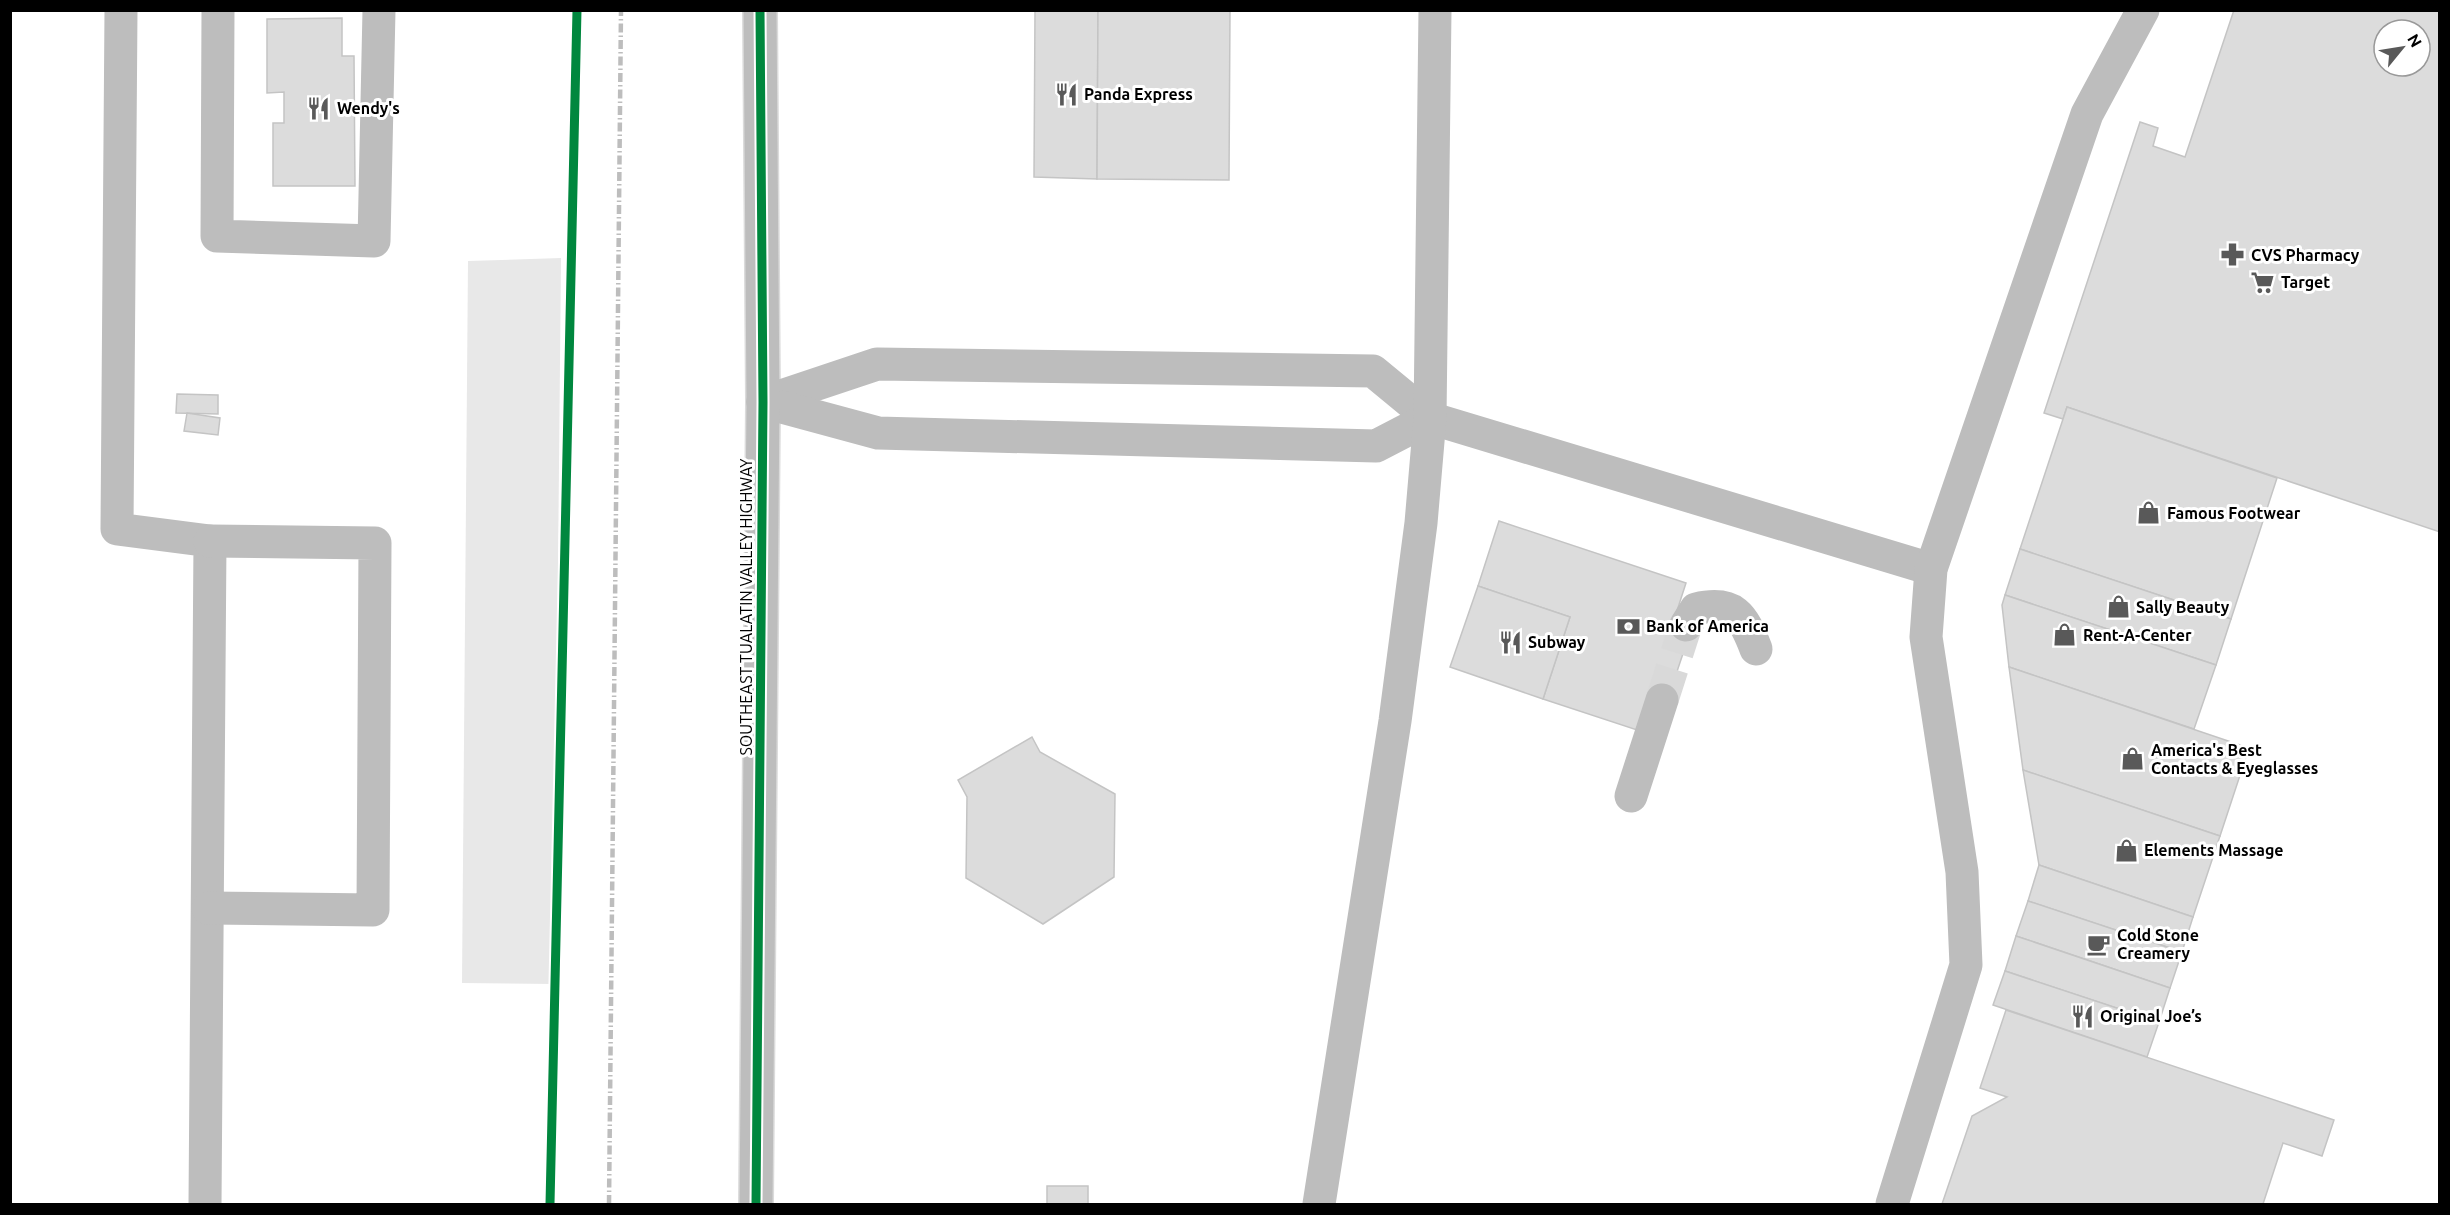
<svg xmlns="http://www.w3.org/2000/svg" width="2450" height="1215" font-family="Ubuntu,sans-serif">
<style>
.green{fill:#e8e8e8}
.building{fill:#dcdcdc;stroke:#c4c4c4;stroke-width:1.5;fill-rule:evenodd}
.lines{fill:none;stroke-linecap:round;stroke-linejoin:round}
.minor-tunnel{stroke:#d9d9d9;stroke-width:33;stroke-dasharray:33 16;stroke-linecap:butt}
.major-casing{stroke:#dbdbdb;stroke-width:36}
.minor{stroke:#bdbdbd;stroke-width:33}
.major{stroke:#bdbdbd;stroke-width:33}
.rail{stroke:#bdbdbd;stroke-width:4.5;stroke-dasharray:9 3 1.5 3;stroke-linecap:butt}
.cycleway-casing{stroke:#fff;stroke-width:13}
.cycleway{stroke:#00873e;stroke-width:9}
.labels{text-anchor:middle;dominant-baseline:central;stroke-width:6;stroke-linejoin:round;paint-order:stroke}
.poi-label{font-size:16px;font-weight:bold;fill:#000;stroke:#fff;text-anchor:start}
.street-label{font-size:16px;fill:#000;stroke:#fff}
</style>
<rect width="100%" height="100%" fill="#fff"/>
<polygon class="green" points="561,258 554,984 462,983 468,261"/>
<g class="building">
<polygon points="1035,10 1098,10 1097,179 1034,177"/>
<polygon points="1098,10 1230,10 1229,180 1097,179"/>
<path d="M 2234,10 L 2440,10 L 2440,532 L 2067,407 L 2063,419 L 2044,413 L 2140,122 L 2158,128 L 2153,146 L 2185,157 ZM 2384,30 L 2420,30 L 2420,66 L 2384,66 Z"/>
<polygon points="342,18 342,56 354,56 355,186 273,186 273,123 284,123 284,92 267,93 267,19"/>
<polygon points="177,394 218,395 218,414 176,413"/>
<polygon points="2067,407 2277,478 2231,619 2020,549"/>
<polygon points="187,413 220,418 218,435 184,431"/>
<polygon points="1499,521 1686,583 1674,620 1692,627 1667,701 1637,730 1543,699 1570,617 1478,586"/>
<polygon points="2020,549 2231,619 2216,665 2005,595"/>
<polygon points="1478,586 1570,617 1543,699 1450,667"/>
<polygon points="2005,595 2216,665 2194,729 2009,667 2002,605"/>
<polygon points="2009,667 2249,748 2220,836 2023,770"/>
<polygon points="1032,737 1040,752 1115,794 1114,877 1043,924 966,878 967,797 958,780"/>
<polygon points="2023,770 2220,836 2193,917 2039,865"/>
<polygon points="2039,865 2193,917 2182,952 2028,901"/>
<polygon points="2028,901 2182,952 2170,988 2016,936"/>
<polygon points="2016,936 2170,988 2159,1022 2005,971"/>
<polygon points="2005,971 2159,1022 2147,1057 1993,1005"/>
<polygon points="2006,1010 2334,1120 2322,1156 2283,1143 2263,1204 1942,1204 1972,1116 2007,1097 1980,1088"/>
<rect x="1047" y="1186" width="41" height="18"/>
</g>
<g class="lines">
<polyline class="minor-tunnel" points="1662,700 1686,625"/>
<defs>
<polyline id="major" points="756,1204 763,402 760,10"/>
</defs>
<use href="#major" class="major-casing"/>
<g class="minor">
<polyline points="121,10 117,529 210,541 205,1204"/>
<polyline points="218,10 217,236 374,241 379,10"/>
<polyline points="763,402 877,364 1373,371 1430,418 1931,569"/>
<polyline points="763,402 878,433 1376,446 1430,418"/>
<path d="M 1686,625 L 1696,609 C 1734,600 1743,615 1756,649"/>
<polyline points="1631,796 1662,700"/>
<polyline points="208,908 373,910 375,543 210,541"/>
<polyline points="1319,1204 1395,721 1421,523 1430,418 1435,10"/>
<polyline points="1892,1204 1966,965 1962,872 1926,637 1931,569 2087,114 2143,10"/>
</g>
<use href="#major" class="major"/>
<polyline class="rail" points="609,1204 621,10"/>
<defs>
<g id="cycleway">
<polyline points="550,1204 577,10"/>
<polyline points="756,1204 763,402 760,10"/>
</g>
</defs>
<use href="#cycleway" class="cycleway-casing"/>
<use href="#cycleway" class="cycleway"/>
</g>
<defs>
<symbol id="restaurant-bare" viewBox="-9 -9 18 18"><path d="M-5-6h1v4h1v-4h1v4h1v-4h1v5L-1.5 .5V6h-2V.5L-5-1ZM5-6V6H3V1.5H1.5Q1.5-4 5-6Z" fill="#595959" stroke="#fff" stroke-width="2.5" paint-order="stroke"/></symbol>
<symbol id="pharmacy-bare" viewBox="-9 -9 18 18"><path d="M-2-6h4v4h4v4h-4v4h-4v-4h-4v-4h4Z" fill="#595959" stroke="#fff" stroke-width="2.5" paint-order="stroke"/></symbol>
<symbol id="supermarket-bare" viewBox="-9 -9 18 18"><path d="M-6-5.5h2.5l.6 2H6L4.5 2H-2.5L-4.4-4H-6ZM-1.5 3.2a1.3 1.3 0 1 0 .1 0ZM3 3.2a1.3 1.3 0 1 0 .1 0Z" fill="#595959" stroke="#fff" stroke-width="2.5" paint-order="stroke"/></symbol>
<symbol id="shop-bare" viewBox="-9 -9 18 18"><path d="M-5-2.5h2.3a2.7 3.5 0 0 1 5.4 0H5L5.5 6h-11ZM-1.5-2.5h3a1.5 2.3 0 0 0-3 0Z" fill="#595959" stroke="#fff" stroke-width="2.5" paint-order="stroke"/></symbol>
<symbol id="bank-bare" viewBox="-9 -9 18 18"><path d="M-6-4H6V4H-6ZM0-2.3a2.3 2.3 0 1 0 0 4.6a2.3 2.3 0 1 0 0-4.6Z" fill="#595959" stroke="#fff" stroke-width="2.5" paint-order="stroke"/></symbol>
<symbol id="cafe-bare" viewBox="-9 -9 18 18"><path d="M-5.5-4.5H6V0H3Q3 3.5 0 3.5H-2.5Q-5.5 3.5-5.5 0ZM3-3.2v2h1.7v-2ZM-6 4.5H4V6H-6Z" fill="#595959" stroke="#fff" stroke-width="2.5" paint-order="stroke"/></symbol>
</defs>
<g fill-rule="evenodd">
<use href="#restaurant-bare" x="1050" y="78" width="33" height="33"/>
<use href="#restaurant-bare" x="302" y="92" width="33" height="33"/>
<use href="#pharmacy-bare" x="2216" y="238" width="33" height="33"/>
<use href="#supermarket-bare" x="2246" y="266" width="33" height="33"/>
<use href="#shop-bare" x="2132" y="496" width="33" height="33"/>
<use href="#shop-bare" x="2102" y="590" width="33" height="33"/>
<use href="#bank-bare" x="1612" y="610" width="33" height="33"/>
<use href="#shop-bare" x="2048" y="618" width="33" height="33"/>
<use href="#restaurant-bare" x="1494" y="626" width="33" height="33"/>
<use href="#shop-bare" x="2116" y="742" width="33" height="33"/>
<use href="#shop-bare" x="2110" y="834" width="33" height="33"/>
<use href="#cafe-bare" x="2082" y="928" width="33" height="33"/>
<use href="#restaurant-bare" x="2066" y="1000" width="33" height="33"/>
</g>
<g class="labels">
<g class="poi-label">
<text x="1084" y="94">Panda Express</text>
<text x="337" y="108">Wendy's</text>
<text x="2251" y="255">CVS Pharmacy</text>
<text x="2281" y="282">Target</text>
<text x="2167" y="513">Famous Footwear</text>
<text x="2136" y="607">Sally Beauty</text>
<text x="1646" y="626">Bank of America</text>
<text x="2083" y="635">Rent-A-Center</text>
<text x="1528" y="642">Subway</text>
<text x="2151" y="750">America's Best<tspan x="2151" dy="18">Contacts &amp; Eyeglasses</tspan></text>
<text x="2144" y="850">Elements Massage</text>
<text x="2117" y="935">Cold Stone<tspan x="2117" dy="18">Creamery</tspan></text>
<text x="2100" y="1016">Original Joe’s</text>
</g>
<g class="street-label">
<text transform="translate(746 607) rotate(-90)">SOUTHEAST TUALATIN VALLEY HIGHWAY</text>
</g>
</g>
<rect width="2450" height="1215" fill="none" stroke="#000000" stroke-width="24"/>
<g transform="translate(2402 48) rotate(60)"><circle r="28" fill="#ffffff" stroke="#999999" stroke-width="1.5"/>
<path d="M0-4.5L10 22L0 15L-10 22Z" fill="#595959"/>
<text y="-9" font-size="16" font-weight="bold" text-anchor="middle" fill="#000000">N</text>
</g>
</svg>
